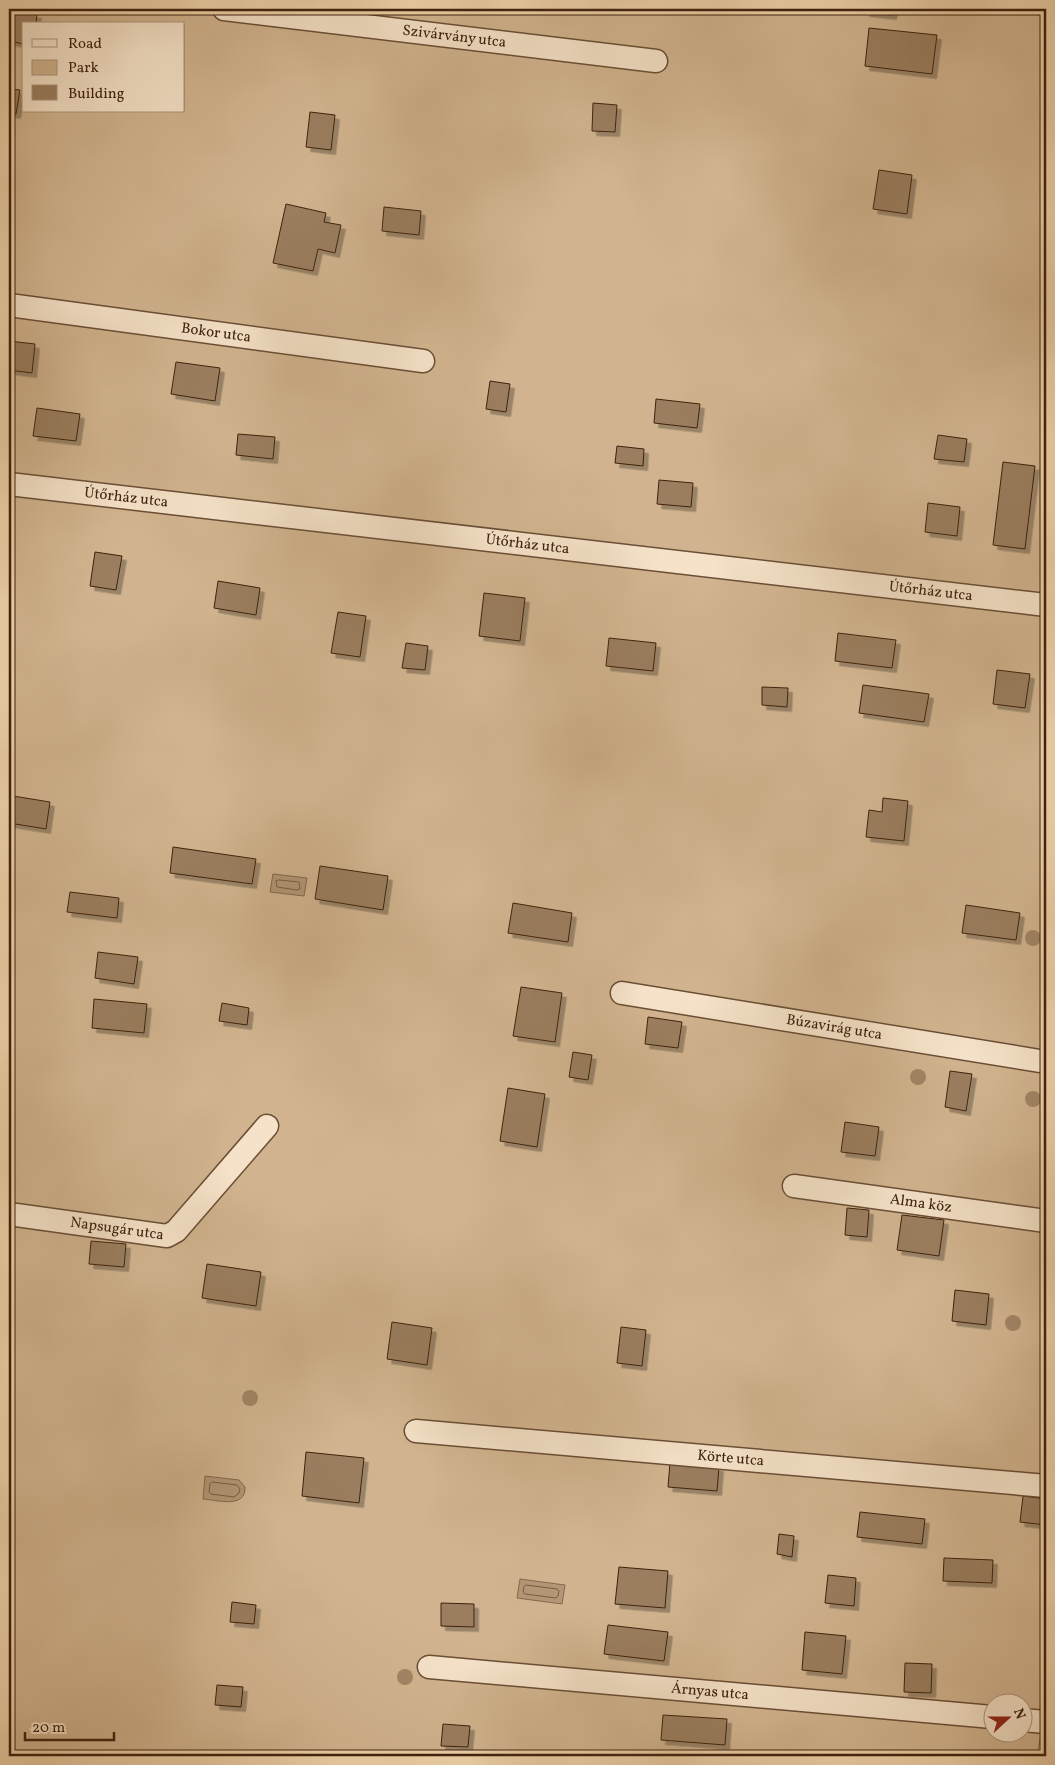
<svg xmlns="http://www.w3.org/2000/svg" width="1055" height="1765" font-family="Vollkorn,serif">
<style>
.green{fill:#d1b48f;stroke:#886b4e;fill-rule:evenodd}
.water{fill:#b39675;stroke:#84684c}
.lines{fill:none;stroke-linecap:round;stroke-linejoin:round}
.shore{stroke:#785c42;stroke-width:1}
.building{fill:#9a7e5f;stroke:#3e220e;filter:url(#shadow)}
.minor-casing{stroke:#6a4e35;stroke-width:25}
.minor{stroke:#f5e2c8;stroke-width:22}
.tree{fill:#a28566}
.labels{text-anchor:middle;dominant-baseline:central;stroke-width:4;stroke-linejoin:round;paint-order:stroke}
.street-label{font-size:15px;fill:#3e220e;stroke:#f5e2c8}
</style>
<defs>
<filter id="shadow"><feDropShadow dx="4.5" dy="4.5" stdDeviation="0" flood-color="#0004"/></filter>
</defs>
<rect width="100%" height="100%" fill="#efd2aa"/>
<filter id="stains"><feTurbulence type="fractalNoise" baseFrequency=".004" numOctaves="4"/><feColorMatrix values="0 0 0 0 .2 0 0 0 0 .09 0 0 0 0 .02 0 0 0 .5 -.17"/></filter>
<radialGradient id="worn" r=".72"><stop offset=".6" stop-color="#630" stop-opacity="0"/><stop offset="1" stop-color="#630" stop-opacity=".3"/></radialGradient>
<path class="green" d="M 9,9 L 1046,9 L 1046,1709 L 1037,1756 L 9,1756 ZM 24,24 L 184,24 L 184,111 L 24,111 ZM 992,1702 L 1022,1702 L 1022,1732 L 992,1732 Z"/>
<g class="water">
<polygon points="273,874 307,878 304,896 270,892"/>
<path d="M 205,1476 L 239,1480 L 245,1487 C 246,1509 217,1500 203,1499 Z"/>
<polygon points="520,1579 565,1585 562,1604 517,1598"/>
</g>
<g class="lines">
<g class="shore">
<polygon points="279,880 299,882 300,889 297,890 277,887 276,881"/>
<polygon points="212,1482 237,1485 240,1489 239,1493 234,1497 211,1494 209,1492 210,1484"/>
<polygon points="526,1585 557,1589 559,1591 558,1596 556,1598 525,1594 523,1592 524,1587"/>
</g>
</g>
<g class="building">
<polygon points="9,9 37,14 36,24 24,24 24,44 9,41"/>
<polygon points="866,9 893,9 892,15 865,12"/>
<polygon points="869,28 937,35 932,74 865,66"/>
<polygon points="9,89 20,90 16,114 9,113"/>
<polygon points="593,103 617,105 615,132 592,131"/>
<polygon points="310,112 335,115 331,150 306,147"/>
<polygon points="879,170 912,175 907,214 873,209"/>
<polygon points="286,204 326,213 324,222 341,225 335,253 318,249 313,271 273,263"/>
<polygon points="384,207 421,211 419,235 382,231"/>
<polygon points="9,341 35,344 32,373 9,370"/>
<polygon points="176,362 220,368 215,401 171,394"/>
<polygon points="490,381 510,384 506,412 486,409"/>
<polygon points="656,399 700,404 697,428 654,423"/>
<polygon points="37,408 80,414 76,441 33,436"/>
<polygon points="238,434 275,437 273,459 236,455"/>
<polygon points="938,435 967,439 964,462 934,459"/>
<polygon points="617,446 644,449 643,466 615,463"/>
<polygon points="1003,462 1035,466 1025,549 993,545"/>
<polygon points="659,480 693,483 691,507 657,504"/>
<polygon points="928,503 960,507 957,536 925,532"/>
<polygon points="95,552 122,556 116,590 90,586"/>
<polygon points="218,581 260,588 256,615 214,608"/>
<polygon points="484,593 525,598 520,641 479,636"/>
<polygon points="338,612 366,616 360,657 331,653"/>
<polygon points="838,633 896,640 892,668 835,661"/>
<polygon points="609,638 656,643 653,671 606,666"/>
<polygon points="406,643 428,646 425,670 402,668"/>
<polygon points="997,670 1030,674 1025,708 993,704"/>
<polygon points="863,685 929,694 924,722 859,713"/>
<polygon points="762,687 788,688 787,707 762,705"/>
<polygon points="13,796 50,802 46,829 9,823"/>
<polygon points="883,798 908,801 904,841 866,837 869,810 882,812"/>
<polygon points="173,847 256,859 252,884 170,873"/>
<polygon points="320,866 388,876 383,910 315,899"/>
<polygon points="70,892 119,898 117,918 67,912"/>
<polygon points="513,903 572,913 568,942 508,933"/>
<polygon points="966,905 1020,913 1016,940 962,933"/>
<polygon points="98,952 138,957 134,984 95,978"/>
<polygon points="521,987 562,993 555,1042 513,1036"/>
<polygon points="94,999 147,1004 144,1033 92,1028"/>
<polygon points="222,1003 249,1008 247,1025 219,1021"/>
<polygon points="648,1017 682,1022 678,1048 645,1044"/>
<polygon points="573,1052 592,1055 588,1080 569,1077"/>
<polygon points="950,1071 972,1074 966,1111 945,1107"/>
<polygon points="508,1088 545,1094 537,1147 500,1141"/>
<polygon points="845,1122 879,1127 875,1156 841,1152"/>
<polygon points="847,1208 869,1210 867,1237 845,1235"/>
<polygon points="902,1215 944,1220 939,1256 897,1250"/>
<polygon points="91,1241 126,1244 124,1267 89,1264"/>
<polygon points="207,1264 261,1272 256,1306 202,1298"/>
<polygon points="955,1290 989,1294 986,1325 952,1321"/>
<polygon points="392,1322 432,1328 427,1365 387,1359"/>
<polygon points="621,1327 646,1330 642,1366 617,1363"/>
<polygon points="306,1452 364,1458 359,1503 302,1496"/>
<polygon points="670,1463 719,1467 717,1491 668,1487"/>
<polygon points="1023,1496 1046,1499 1046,1525 1020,1522"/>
<polygon points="860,1512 925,1519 922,1544 857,1537"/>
<polygon points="779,1534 794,1536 792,1557 777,1554"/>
<polygon points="944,1558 993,1560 992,1583 943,1581"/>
<polygon points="619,1567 668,1571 665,1608 615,1604"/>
<polygon points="828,1575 856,1578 854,1606 825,1603"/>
<polygon points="232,1602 256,1605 254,1624 230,1622"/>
<polygon points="441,1603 474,1604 474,1627 441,1626"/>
<polygon points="608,1625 668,1632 664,1661 604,1654"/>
<polygon points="805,1632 846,1636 842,1674 802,1670"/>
<polygon points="905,1663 932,1664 931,1693 904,1692"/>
<polygon points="217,1685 243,1687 241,1707 215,1705"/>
<polygon points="663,1715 727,1719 725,1745 661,1740"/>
<polygon points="443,1724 470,1726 468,1747 441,1746"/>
</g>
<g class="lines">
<defs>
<g id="minor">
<path id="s1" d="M 224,9 L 656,61"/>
<path id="s2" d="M 9,305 L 423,361"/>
<path id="s3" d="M 9,484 L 1046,605"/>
<path id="s4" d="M 622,993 L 1046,1062"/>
<path id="s5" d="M 794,1186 L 1046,1221"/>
<path id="s6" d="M 9,1214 L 167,1236 L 176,1231 L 267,1126"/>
<path id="s7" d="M 416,1431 L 1046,1486"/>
<path id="s8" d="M 429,1667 L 992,1717"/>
<polyline points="1022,1720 1046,1722"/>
</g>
</defs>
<use href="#minor" class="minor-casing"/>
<use href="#minor" class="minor"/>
</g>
<g class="tree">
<circle cx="1033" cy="938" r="8"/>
<circle cx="918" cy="1077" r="8"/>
<circle cx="1033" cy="1099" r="8"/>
<circle cx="1013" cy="1323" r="8"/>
<circle cx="250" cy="1398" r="8"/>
<circle cx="405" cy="1677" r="8"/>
</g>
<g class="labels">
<g class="street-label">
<text stroke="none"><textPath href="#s1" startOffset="232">Szivárvány utca</textPath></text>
<text stroke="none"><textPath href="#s2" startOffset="209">Bokor utca</textPath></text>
<text stroke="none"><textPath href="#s3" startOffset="118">Útőrház utca</textPath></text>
<text stroke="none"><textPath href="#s3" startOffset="522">Útőrház utca</textPath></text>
<text stroke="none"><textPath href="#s3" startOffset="928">Útőrház utca</textPath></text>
<text stroke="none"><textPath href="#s4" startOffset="215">Búzavirág utca</textPath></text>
<text stroke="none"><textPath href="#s5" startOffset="128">Alma köz</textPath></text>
<text stroke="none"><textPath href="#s6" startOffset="109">Napsugár utca</textPath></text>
<text stroke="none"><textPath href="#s7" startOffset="316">Körte utca</textPath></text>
<text stroke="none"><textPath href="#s8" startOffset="282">Árnyas utca</textPath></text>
</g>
</g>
<rect width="1055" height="1765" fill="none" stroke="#efd2aa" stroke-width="30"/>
<rect x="10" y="10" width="1035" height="1745" fill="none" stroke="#3e220e" stroke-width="2.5"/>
<rect x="15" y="15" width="1025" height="1735" fill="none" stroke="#3e220e"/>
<rect x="22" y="22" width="162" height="90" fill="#f5e2c8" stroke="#ac957e"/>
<rect x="32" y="39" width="25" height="8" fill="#f5e2c8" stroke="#ac957e"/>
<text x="68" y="48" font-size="15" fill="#3e220e">Road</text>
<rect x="32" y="60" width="25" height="15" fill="#d1b48f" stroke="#ac957e"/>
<text x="68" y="72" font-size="15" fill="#3e220e">Park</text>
<rect x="32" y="85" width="25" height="15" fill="#9a7e5f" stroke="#ac957e"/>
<text x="68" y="98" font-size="15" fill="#3e220e">Building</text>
<g transform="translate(1008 1718) rotate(69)"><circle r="24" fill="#f5e2c8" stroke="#ac957e"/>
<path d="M0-4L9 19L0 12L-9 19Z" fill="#8f2418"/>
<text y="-8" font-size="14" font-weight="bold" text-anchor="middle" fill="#3e220e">N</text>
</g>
<path d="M25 1732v8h89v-8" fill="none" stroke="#3e220e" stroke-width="2.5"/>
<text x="32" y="1732" font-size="15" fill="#3e220e" stroke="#f5e2c8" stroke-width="4" paint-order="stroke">20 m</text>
<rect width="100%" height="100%" filter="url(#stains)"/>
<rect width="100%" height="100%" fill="url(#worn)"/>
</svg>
